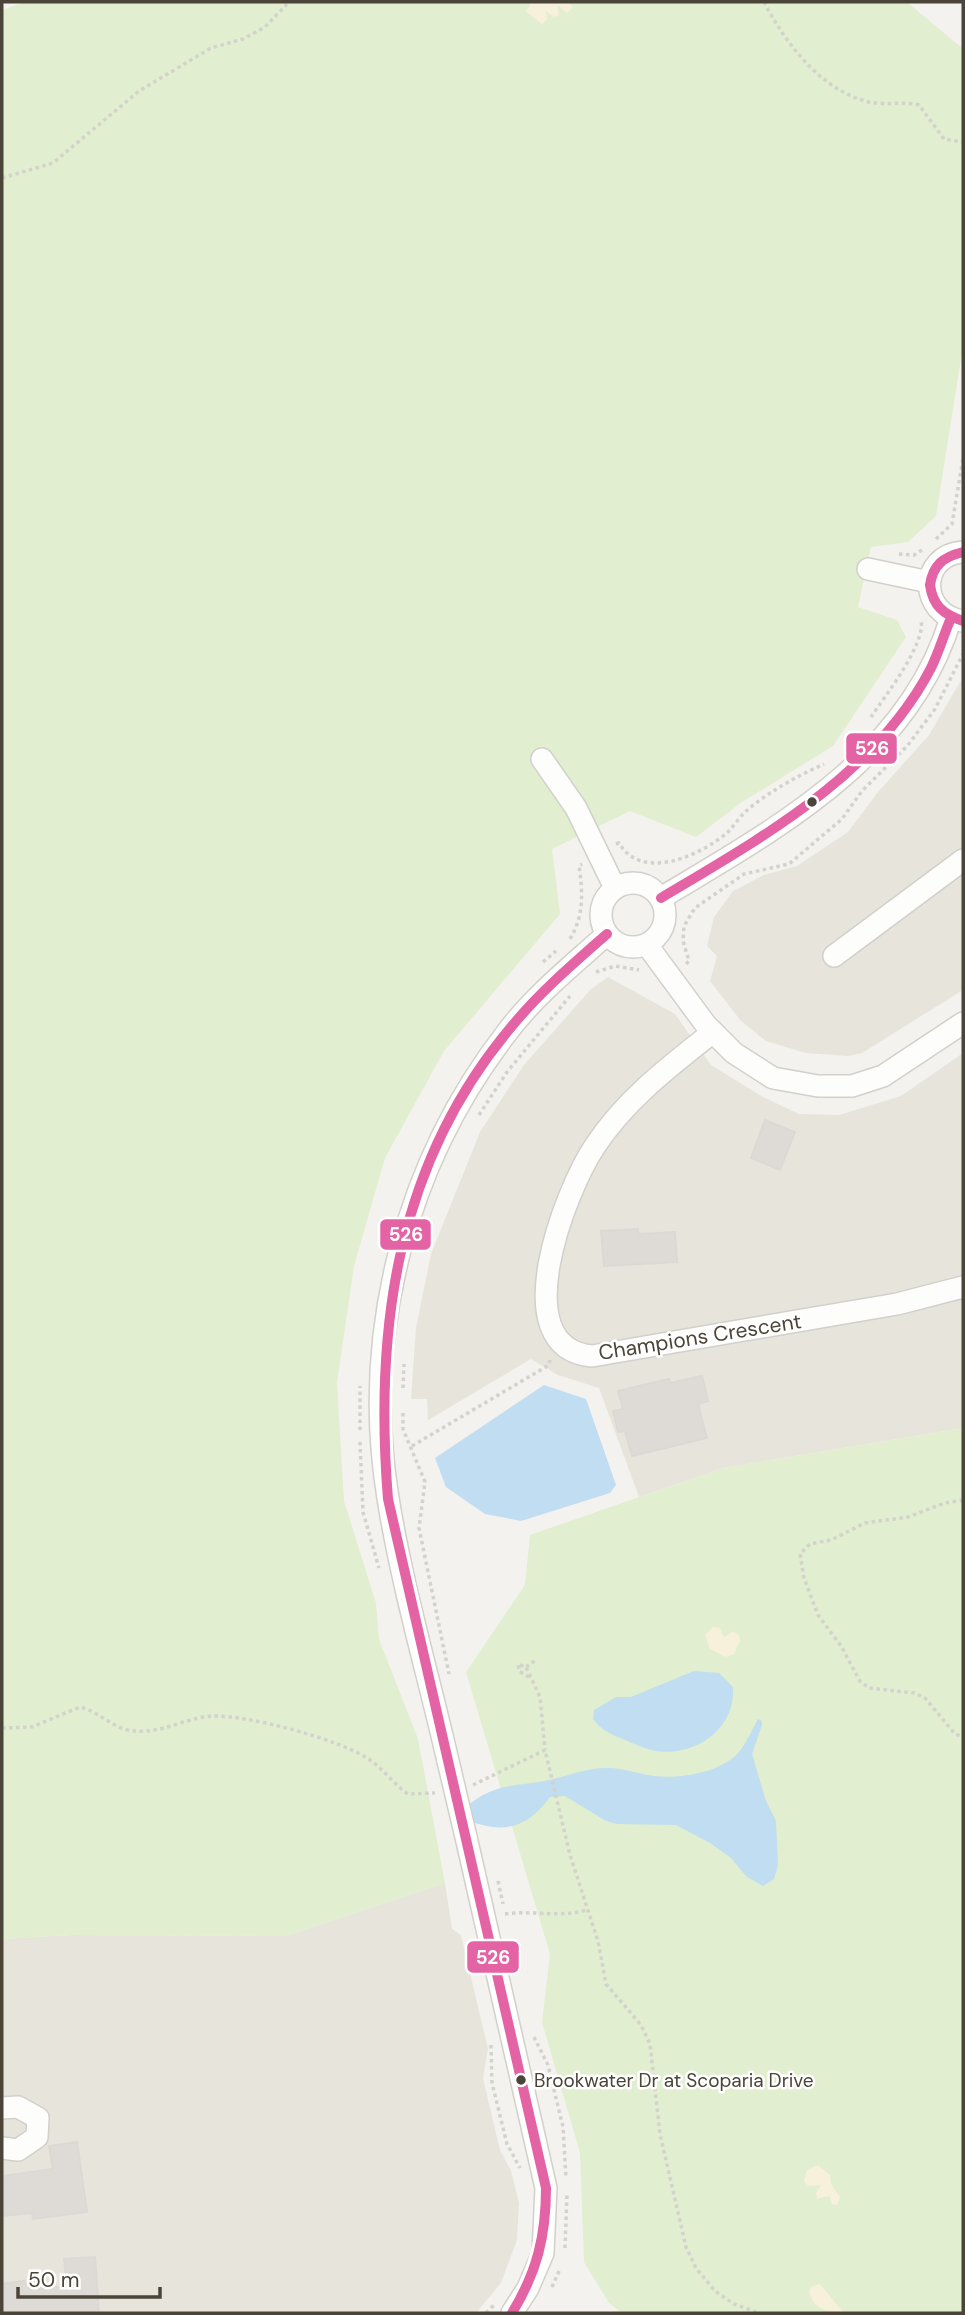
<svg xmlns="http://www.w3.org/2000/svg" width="965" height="2315" font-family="'DM Sans',sans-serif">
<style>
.residential{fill:#e7e4dc}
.green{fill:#e1eecf}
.sand{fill:#f7f0da}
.water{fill:#c0ddf1}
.building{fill:#dedbd6;stroke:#dcd9d4;stroke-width:2}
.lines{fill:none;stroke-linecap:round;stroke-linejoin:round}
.street-casing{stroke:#d2d0cb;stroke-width:24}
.path{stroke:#d3d2cc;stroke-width:3.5;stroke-dasharray:3.5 3.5;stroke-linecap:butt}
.street{stroke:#fdfdfc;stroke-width:21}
.street-bridge-casing{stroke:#d2d0cb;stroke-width:24;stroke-linecap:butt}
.street-bridge{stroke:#fdfdfc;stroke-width:21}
.bus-1-casing{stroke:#fff;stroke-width:16}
.bus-1{stroke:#e463a4;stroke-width:10}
.bus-dot{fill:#4b4439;stroke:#fff;stroke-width:2.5}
.labels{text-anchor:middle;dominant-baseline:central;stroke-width:5;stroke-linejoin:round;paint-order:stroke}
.bus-label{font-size:19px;fill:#4b4439;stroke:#fff;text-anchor:start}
.street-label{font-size:21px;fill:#4b4439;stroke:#fff}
.line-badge{stroke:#fff;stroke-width:2.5}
.badge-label{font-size:19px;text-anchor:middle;font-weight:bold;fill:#fff}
</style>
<rect width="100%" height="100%" fill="#f4f2ee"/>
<g class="residential">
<polygon points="963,677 963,990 862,1053 848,1056 806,1053 766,1041 741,1021 710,981 717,956 707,946 714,917 733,891 764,875 797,866 848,832 878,792 929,735"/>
<polygon points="608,977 675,1014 711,1065 763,1097 799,1114 839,1115 901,1096 963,1053 963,1428 723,1468 639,1497 599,1388 558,1375 531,1359 428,1420 427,1399 411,1399 416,1328 431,1254 480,1132 524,1065 591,989"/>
<polygon points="445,1883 452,1929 461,1935 488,2049 483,2078 500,2150 511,2171 519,2203 517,2240 501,2283 476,2313 2,2313 2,1939 70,1935 286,1936"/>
</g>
<g class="green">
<polygon points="25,2 907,2 963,49 963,346 936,516 908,542 871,547 858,607 897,620 906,637 833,746 742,802 696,837 630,811 552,849 560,914 444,1051 385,1158 354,1266 337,1383 344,1501 376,1603 379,1639 418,1739 445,1883 286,1936 70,1935 2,1939 2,10"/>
<polygon points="963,1428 963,2313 622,2313 609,2303 584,2262 580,2153 542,2022 550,1954 466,1672 525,1585 530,1535 723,1468"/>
</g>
<g class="sand">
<polygon points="531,2 569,2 573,8 567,13 557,5 559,15 554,17 545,11 548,19 542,24 526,12"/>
<polygon points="713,1627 720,1628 724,1637 733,1631 739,1635 740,1641 734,1654 725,1657 710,1649 705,1635"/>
<polygon points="818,2165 830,2175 831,2184 840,2197 837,2205 832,2204 829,2196 817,2199 816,2193 821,2185 808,2186 804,2181 807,2170"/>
<path d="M 820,2284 L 844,2313 C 829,2313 812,2309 809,2291 L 812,2286 Z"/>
</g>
<g class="water">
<polygon points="544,1385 586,1399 616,1485 610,1493 521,1521 485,1514 446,1487 435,1458"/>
<path d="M 694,1671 L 719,1673 L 733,1687 C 736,1729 695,1757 656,1751 C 645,1749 635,1744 625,1740 C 612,1735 601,1730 593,1719 L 594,1710 L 616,1697 L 631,1697 Z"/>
<path d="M 758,1719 L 762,1721 L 762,1725 L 752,1754 L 766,1801 L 776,1821 L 778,1865 L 774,1879 L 763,1886 L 747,1877 L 731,1858 L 710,1843 L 676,1825 L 617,1824 L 606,1821 L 565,1796 L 550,1797 C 526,1829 504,1834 467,1820 L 464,1808 C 501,1779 513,1789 553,1779 C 574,1774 590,1767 611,1768 C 626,1769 639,1774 653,1776 C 680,1779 721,1773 739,1752 C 747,1742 752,1730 758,1719 Z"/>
</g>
<g class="building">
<polygon points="765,1120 795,1132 780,1170 751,1158"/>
<polygon points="638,1229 639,1234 675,1232 677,1262 604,1266 601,1231"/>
<polygon points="702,1376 708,1401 698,1404 707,1438 632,1456 625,1431 618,1432 613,1411 623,1409 618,1391 669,1379 670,1383"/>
<polygon points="77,2142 87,2212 33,2219 32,2213 2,2216 2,2176 53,2169 49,2146"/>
<polygon points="95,2257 99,2313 2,2313 2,2284 32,2280 33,2289 67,2286 64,2259"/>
</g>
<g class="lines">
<defs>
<g id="street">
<path d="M 963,552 C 919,555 918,614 963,621"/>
<polyline points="868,569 929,582"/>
<polyline points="542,759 576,808 615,888"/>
<circle cx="633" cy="915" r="32"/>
<path d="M 661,898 C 777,828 909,758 951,618"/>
<polyline points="647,945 706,1025 734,1053 773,1078 818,1086 852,1086 883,1076 963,1023"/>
<polyline points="834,956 963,860"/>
<path d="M 713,1032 C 670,1066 625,1100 595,1146 C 566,1189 503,1348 592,1356 L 897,1304 L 963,1287"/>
<path d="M 448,1761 C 428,1674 402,1586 388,1498 C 361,1333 406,1162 508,1031 C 536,994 573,965 607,934"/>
<polyline points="466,1837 546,2188 543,2253 528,2288 512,2313"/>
<polyline points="2,2108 18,2107 38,2118 37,2137 18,2150 2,2148"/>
</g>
</defs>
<use href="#street" class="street-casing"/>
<g class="path">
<path d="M 764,2 C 785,42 819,88 865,101 C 882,106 902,101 919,105 L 944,139 L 963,142"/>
<polyline points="2,178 53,163 139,91 211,48 243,39 265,27 289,2"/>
<polyline points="936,539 952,524 963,458"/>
<polyline points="899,554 914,555 922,550"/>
<path d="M 871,717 C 885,696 926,644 921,620"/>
<path d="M 616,844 L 619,843 C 642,882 700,856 728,832 C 734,826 739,818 745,812 C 768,792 797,776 824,764"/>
<path d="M 570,939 C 584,916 583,893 579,866 L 582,864"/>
<polyline points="543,962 556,951"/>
<polyline points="686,964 689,961 683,941 684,926 695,908 744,874 789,864 842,819 862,791 908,745 935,709 963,654"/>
<polyline points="596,972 615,966 639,970"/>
<polyline points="479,1115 507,1072 570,996"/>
<polyline points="403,1388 404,1364"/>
<polyline points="403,1413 403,1429 425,1482 419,1528 449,1674"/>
<polyline points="360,1430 360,1386"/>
<polyline points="360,1442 363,1512 379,1568"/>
<polyline points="412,1446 549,1365 550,1360"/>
<polyline points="963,1500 945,1503 908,1517 865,1523 831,1540 810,1544 800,1554 804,1578 818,1615 841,1646 860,1681 869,1688 914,1693 925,1698 955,1734 963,1737"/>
<polyline points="526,1667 536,1660"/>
<polyline points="529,1677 519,1671 518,1664 526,1667 540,1697 545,1750"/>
<path d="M 2,1728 L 32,1727 L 80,1707 C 98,1711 110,1726 128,1730 C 159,1736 183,1718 212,1716 C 249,1715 337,1739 367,1758 C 383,1768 393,1784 408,1794 L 435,1793"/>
<polyline points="473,1785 545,1750 570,1855 598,1941 606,1984 641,2025 650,2044 660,2134 686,2247 696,2268 715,2291 734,2304 759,2313"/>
<polyline points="498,1881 503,1904"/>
<path d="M 505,1914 C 532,1910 560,1918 586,1910"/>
<polyline points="534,2037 548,2065 563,2127 566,2178"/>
<polyline points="491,2045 492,2083 507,2144 520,2168"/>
<polyline points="565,2248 567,2193"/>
<polyline points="552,2287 560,2269"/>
<polyline points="486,2313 494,2305"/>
</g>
<use href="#street" class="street"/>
<defs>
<polyline id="street-bridge" points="448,1761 466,1837"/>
</defs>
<use href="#street-bridge" class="street-bridge-casing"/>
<use href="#street-bridge" class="street-bridge"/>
<defs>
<g id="bus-1">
<path d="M 963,552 C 943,557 933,565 930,585 C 933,606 943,614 963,621"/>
<path d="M 661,898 C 761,838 875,776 931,668 C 939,652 944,634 951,618"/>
<path d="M 512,2313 C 537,2272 546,2236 546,2188 L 388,1499 C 374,1327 397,1162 512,1026 C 540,992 574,963 607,934"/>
</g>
</defs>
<use href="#bus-1" class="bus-1-casing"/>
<use href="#bus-1" class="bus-1"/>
</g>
<g class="bus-dot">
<circle cx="812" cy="802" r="6"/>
<circle cx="521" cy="2080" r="6"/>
</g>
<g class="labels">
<g class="bus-label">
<text x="534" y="2080">Brookwater Dr at Scoparia Drive</text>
</g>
<g class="street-label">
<text transform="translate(700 1337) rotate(-9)">Champions Crescent</text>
</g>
</g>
<g class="line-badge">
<rect x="845" y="732" width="53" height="33" rx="7" fill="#e463a4"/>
<rect x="379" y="1218" width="53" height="33" rx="7" fill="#e463a4"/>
<rect x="466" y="1940" width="54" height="34" rx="7" fill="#e463a4"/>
</g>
<g class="badge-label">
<text x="872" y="755">526</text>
<text x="406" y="1241">526</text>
<text x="493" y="1964">526</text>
</g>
<rect width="965" height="2315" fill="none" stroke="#4b4439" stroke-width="7"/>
<path d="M18 2287v10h142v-10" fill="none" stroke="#4b4439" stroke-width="3.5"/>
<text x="28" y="2287" font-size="21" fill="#4b4439" stroke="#ffffff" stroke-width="5" paint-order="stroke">50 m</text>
</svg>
